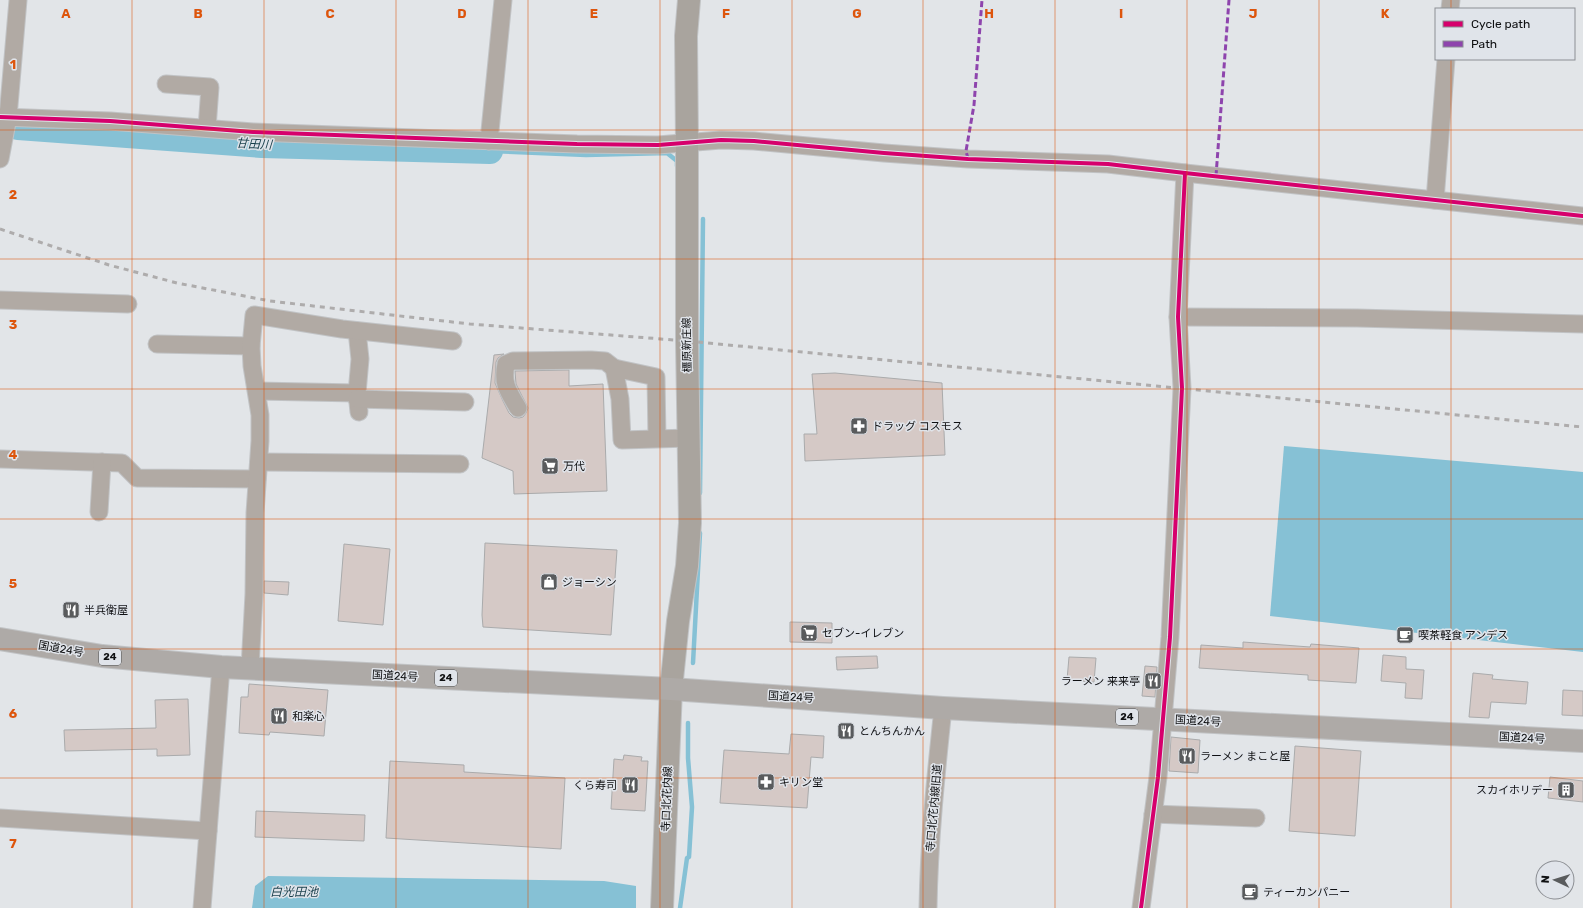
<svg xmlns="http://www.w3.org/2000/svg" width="1583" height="908" font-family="Rubik,'Noto Sans JP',sans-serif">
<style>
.water{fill:#86c1d5}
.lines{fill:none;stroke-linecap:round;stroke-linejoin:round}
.stream{stroke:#86c1d5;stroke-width:4.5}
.river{stroke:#86c1d5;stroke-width:26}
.building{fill:#d5c9c6;stroke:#aaabac}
.minor-casing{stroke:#c1c3c5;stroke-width:19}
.major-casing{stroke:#c1c3c5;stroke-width:24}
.highway-casing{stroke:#c1c3c5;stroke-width:24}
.minor{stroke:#b1aaa4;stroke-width:17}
.major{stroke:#a9a49e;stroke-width:22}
.highway{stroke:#aeaaa7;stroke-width:22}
.rail{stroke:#aeacac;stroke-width:3;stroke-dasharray:5 5;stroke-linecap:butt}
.quiet{stroke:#8e44ad;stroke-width:3;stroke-dasharray:6 3;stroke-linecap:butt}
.cycleway-casing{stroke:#e0e4ea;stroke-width:6}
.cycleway{stroke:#d6006c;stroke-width:4}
.grid{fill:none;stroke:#dd550c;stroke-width:1;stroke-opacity:0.55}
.labels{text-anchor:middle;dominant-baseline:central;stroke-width:3;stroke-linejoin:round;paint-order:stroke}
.shield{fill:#e0e4ea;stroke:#4e5053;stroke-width:1}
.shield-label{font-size:10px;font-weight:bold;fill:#0f1012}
.street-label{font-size:11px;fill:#0f1012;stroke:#e0e4ea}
.poi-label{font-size:11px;fill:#0f1012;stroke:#e0e4ea;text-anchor:start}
.water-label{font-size:12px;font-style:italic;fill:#183f4b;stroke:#e0e4ea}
.grid-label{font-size:13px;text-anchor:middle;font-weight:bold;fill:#dd550c;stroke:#e0e4ea;stroke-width:3;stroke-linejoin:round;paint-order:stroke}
</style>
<rect width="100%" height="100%" fill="#e2e5e8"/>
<g class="water">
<polygon points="1284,446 1583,472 1583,652 1270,616"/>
<polygon points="268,876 604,881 636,886 636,908 252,908 255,886"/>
</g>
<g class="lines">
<g class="stream">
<polyline points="490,151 586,155 667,153 677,161 677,166"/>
<polyline points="700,493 703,219"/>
<polyline points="693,663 700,533"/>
<polyline points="680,908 687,858 689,857 692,807 688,758 688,723"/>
</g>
<polyline class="river" points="18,127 262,145 490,151"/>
</g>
<g class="building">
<polygon points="504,354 498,358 496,362 495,383 503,401 509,413 513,417 519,418 523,417 526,413 528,408 516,384 515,371 569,370 569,386 603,384 607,491 514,494 513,471 482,458 494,355"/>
<polygon points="835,373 942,383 945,455 805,461 804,434 817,434 812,374"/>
<polygon points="485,543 617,550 611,635 483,627 482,615"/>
<polygon points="344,544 390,549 383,625 338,621"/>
<polygon points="264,581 289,582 288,595 264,593"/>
<polygon points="790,622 832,623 832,643 790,642"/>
<polygon points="1243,642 1310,647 1311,644 1359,648 1356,683 1308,680 1308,675 1199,668 1201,645 1243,648"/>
<polygon points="1383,655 1406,657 1406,669 1424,670 1422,699 1405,698 1406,683 1381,681"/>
<polygon points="877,656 878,668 837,670 836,657"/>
<polygon points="1069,657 1096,658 1094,682 1067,680"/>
<polygon points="1145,666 1157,667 1155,697 1142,696"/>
<polygon points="1473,673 1493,675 1492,679 1528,682 1526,704 1491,702 1489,718 1469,717"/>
<polygon points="249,684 328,690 324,736 270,732 269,735 239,733 241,697 248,697"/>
<polygon points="1563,690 1583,691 1583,716 1562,715"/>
<polygon points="188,699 190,755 157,756 157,749 65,751 64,730 156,728 155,700"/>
<polygon points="791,734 824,736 823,758 811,757 807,808 720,803 724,750 789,754"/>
<polygon points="1171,737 1200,740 1198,773 1169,771"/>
<polygon points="1295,746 1361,751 1355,836 1289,831"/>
<polygon points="624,755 642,757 641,761 648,761 645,811 611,809 614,759 623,760"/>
<polygon points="390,761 464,765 464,772 565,778 561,849 386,838"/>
<polygon points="1550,777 1583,781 1583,802 1548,798"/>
<polygon points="256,811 365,815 364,841 255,837"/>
</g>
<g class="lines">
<defs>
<g id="minor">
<polyline points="1450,9 1451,0"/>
<polyline points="166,84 210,87 207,128"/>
<polyline points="0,117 110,121 253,132 577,144 658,145 721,140 754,141 884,153 968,159 1108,164 1185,173 1583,216"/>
<polyline points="489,141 503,0"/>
<polyline points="0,159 8,117 18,0"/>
<polyline points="1435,200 1446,59"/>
<polyline points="0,300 128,304"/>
<polyline points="1178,317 1357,318 1583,324"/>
<polyline points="357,331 360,359 357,393 359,412"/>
<polyline points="157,344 251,346"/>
<polyline points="257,391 357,393"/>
<polyline points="357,399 465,402"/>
<path d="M 518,408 C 508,391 502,384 506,364 L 513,361 L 591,360 L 605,361 L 614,368"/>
<polyline points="657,439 656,377 614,368 620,399 622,440 689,438"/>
<polyline points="0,459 122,463 137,478 257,479"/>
<polyline points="259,462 460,464"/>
<polyline points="99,512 102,462"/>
<polyline points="250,668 254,594 255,513 260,441 260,415 252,366 251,346 254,315 342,329 453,341"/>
<polyline points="1153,814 1256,818"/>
<polyline points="0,818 208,831"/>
<polyline points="202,908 221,667"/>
<path d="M 928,908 C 929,841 936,774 943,708"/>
<polyline points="1141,908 1158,777 1170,637 1182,388 1178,317 1185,173"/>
</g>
<polyline id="major" points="662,908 671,689 678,621 687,566 690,523 687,341 687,144 686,36 689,0"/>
<polyline id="highway" points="0,639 102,656 221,667 671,689 943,708 1583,741"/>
</defs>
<use href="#minor" class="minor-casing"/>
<use href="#major" class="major-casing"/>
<use href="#highway" class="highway-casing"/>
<use href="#minor" class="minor"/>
<use href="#major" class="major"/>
<use href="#highway" class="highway"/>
<polyline class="rail" points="0,229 109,265 177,283 270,301 470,324 687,341 1583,427"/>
<g class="quiet">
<polyline points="968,159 966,151 974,105 982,0"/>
<polyline points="1216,176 1229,0"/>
</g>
<defs>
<g id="cycleway">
<polyline points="0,117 110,121 253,132 577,144 658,145 721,140 754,141 884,153 968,159 1108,164 1185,173 1583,216"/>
<polyline points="1141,908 1158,777 1170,637 1182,388 1178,317 1185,173"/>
</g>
</defs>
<use href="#cycleway" class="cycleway-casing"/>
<use href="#cycleway" class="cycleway"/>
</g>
<path class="grid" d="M 132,0 L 132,908M 264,0 L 264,908M 396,0 L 396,908M 528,0 L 528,908M 660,0 L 660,908M 792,0 L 792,908M 923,0 L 923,908M 1055,0 L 1055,908M 1187,0 L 1187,908M 1319,0 L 1319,908M 1451,0 L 1451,9M 1451,59 L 1451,908M 0,130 L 1583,130M 0,259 L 1583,259M 0,389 L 1583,389M 0,519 L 1583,519M 0,649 L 1583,649M 0,778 L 1583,778"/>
<defs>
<symbol id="pharmacy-square" viewBox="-11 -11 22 22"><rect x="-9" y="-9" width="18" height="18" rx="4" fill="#595b5d" stroke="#e0e4ea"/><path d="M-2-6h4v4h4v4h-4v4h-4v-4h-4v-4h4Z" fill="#fff"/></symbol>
<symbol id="supermarket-square" viewBox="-11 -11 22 22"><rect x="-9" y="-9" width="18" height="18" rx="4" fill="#595b5d" stroke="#e0e4ea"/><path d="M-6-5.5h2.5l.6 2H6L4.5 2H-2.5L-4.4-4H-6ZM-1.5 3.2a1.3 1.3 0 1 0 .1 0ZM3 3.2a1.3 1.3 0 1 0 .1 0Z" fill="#fff"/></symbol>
<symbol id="shop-square" viewBox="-11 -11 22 22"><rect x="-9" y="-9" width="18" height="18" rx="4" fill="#595b5d" stroke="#e0e4ea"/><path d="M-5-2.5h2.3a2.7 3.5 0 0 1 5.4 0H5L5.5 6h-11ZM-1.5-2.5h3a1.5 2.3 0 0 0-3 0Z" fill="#fff"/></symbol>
<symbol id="restaurant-square" viewBox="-11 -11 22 22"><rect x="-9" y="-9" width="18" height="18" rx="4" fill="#595b5d" stroke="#e0e4ea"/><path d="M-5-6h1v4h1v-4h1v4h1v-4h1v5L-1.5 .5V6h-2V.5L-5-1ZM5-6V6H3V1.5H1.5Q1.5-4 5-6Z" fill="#fff"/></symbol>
<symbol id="cafe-square" viewBox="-11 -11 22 22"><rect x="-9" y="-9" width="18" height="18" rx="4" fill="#595b5d" stroke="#e0e4ea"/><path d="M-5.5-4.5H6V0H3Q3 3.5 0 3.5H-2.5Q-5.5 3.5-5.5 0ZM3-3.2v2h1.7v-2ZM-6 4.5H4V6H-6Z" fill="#fff"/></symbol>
<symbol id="building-square" viewBox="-11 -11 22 22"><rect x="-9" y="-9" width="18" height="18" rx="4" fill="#595b5d" stroke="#e0e4ea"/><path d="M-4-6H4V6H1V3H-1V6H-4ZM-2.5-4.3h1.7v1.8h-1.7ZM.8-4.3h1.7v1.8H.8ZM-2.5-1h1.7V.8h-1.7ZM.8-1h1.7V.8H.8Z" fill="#fff"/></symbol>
</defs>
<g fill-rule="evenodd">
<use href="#pharmacy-square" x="849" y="416" width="20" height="20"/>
<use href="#supermarket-square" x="540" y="456" width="20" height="20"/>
<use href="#shop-square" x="539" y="572" width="20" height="20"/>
<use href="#restaurant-square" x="61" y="600" width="20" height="20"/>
<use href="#supermarket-square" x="799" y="623" width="20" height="20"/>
<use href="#cafe-square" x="1395" y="625" width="20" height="20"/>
<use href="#restaurant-square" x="1143" y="671" width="20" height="20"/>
<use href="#restaurant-square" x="269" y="706" width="20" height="20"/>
<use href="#restaurant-square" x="836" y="721" width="20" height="20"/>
<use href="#restaurant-square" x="1177" y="746" width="20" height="20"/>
<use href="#pharmacy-square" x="756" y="772" width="20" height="20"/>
<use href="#restaurant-square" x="620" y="775" width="20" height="20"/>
<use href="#building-square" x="1556" y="780" width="20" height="20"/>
<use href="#cafe-square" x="1240" y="882" width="20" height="20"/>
</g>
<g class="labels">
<g class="shield">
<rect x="99" y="649" width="22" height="16" rx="3"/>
<rect x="435" y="670" width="22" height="16" rx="3"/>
<rect x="1116" y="709" width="22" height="16" rx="3"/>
</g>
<g class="shield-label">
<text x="110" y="657">24</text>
<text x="446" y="678">24</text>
<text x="1127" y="717">24</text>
</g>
<g class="street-label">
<text transform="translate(687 345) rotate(-91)">橿原新庄線</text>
<text transform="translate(61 649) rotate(10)">国道24号</text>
<text transform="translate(395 676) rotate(3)">国道24号</text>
<text transform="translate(791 697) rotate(4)">国道24号</text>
<text transform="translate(1198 721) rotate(3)">国道24号</text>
<text transform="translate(1522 738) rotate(3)">国道24号</text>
<text transform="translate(667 799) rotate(-88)">寺口北花内線</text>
<text transform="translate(934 808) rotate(-85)">寺口北花内線旧道</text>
</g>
<g class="poi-label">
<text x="872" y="426">ドラッグ コスモス</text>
<text x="563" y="466">万代</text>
<text x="562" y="582">ジョーシン</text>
<text x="84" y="610">半兵衛屋</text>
<text x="822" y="633">セブン-イレブン</text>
<text x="1418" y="635">喫茶軽食 アンデス</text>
<text x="1140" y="681" text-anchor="end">ラーメン 来来亭</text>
<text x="292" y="716">和楽心</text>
<text x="859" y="731">とんちんかん</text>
<text x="1200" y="756">ラーメン まこと屋</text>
<text x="779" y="782">キリン堂</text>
<text x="617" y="785" text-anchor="end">くら寿司</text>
<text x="1553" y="790" text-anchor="end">スカイホリデー</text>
<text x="1263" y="892">ティーカンパニー</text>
</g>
<g class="water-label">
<text transform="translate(254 144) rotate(3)">甘田川</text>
<text x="294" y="892">白光田池</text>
</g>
</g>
<g class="grid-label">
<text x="66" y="18">A</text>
<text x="198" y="18">B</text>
<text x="330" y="18">C</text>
<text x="462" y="18">D</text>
<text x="594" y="18">E</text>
<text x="726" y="18">F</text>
<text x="857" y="18">G</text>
<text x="989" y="18">H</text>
<text x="1121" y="18">I</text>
<text x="1253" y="18">J</text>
<text x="1385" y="18">K</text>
<text x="13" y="69">1</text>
<text x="13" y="199">2</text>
<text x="13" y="329">3</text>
<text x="13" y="459">4</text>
<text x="13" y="588">5</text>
<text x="13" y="718">6</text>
<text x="13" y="848">7</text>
</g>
<rect x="1435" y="8" width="140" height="52" fill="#e0e4ea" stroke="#8c8f94"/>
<rect x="1443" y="21" width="20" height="6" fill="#d6006c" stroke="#8c8f94"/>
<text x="1471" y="28" font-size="12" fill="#0f1012">Cycle path</text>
<rect x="1443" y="41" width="20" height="6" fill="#8e44ad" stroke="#8c8f94"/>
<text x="1471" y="48" font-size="12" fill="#0f1012">Path</text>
<g transform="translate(1555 880) rotate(274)"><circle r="19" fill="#e0e4ea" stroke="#8c8f94"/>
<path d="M0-3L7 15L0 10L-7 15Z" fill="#595b5d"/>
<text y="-6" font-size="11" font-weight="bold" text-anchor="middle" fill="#0f1012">N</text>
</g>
</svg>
